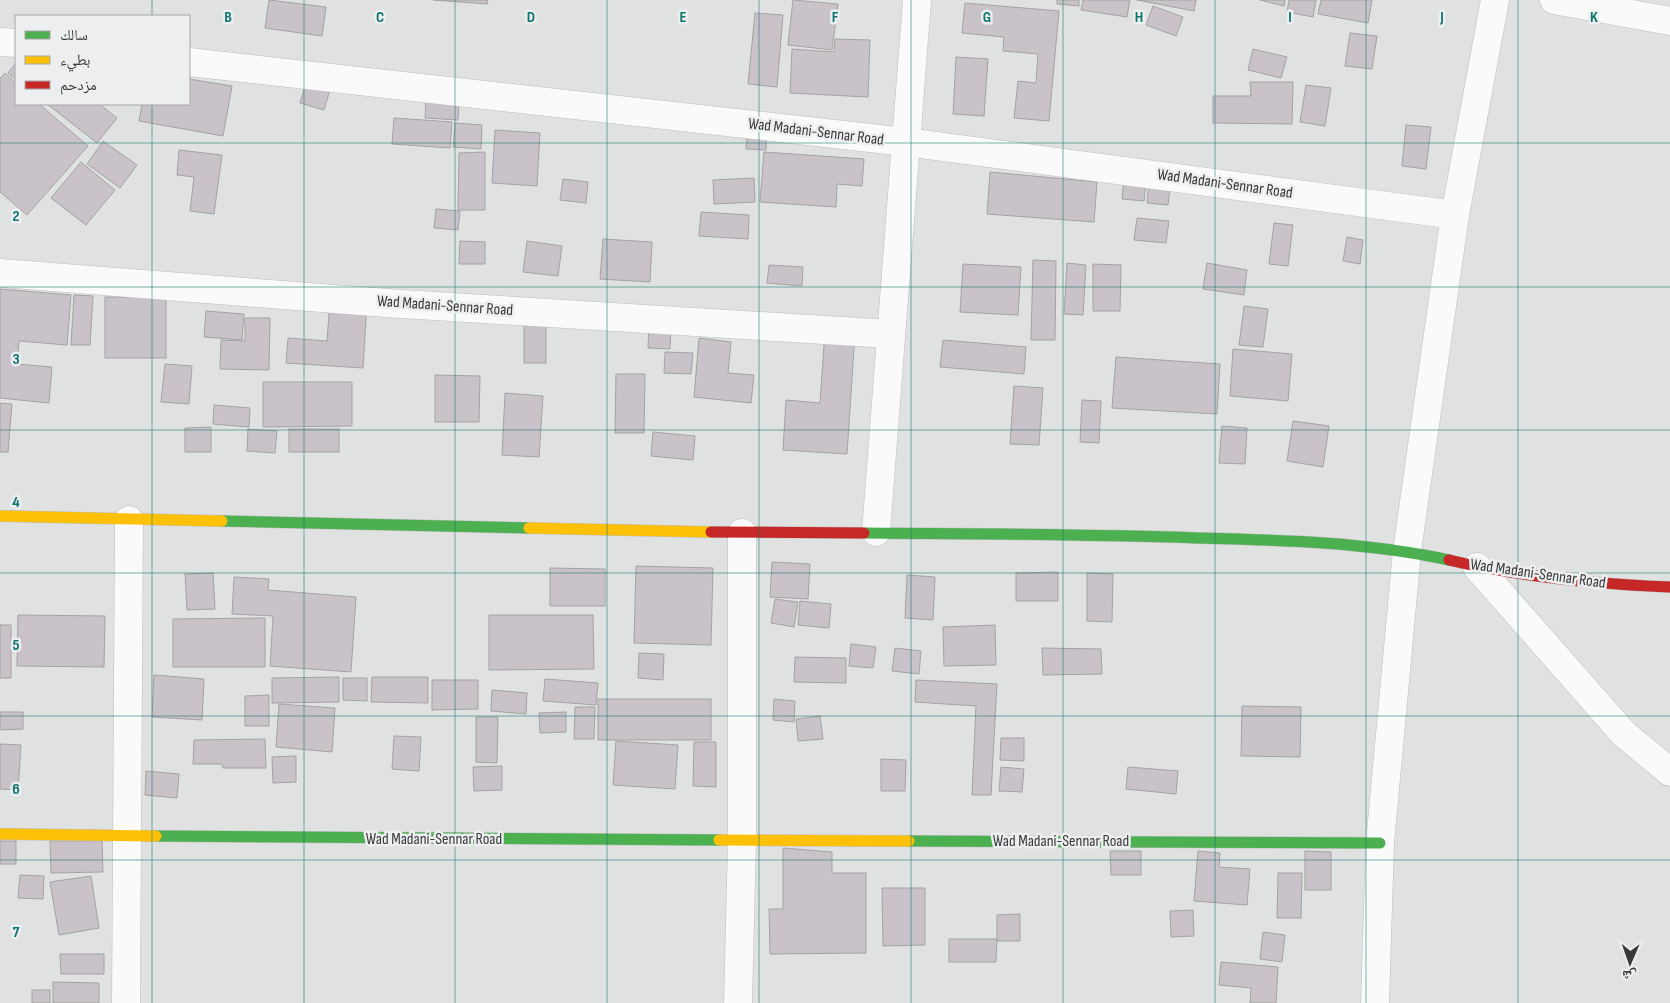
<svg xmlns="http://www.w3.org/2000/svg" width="1670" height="1003" font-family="'Sofia Sans Condensed','Noto Naskh Arabic',sans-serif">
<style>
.building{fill:#c9c2c8;stroke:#a3a3a3}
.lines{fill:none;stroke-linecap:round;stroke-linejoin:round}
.street-casing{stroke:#bdbebe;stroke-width:29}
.fast-casing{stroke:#bdbebe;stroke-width:12}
.slow-casing{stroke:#bdbebe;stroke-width:12}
.jam-casing{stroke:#bdbebe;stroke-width:12}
.street{stroke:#fafafa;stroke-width:28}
.fast{stroke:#4caf50;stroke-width:11}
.slow{stroke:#ffc107;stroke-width:11}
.jam{stroke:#c62828;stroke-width:11}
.grid{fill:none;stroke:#0f766e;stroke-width:1;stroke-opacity:0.55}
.labels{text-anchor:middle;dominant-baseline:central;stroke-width:5;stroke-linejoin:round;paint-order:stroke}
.street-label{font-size:16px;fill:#38393a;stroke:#eceef0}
.grid-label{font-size:16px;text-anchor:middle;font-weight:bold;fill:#0f766e;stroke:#eceef0;stroke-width:5;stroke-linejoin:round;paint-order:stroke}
</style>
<rect width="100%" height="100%" fill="#e0e1e1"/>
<g class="building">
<polygon points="269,0 326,7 322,36 265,28"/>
<polygon points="433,0 488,0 487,4"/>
<polygon points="793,0 838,4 832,50 788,45"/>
<polygon points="1057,0 1079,0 1079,6 1057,4"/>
<polygon points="1083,0 1130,0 1127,17 1081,10"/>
<polygon points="1137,0 1196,0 1194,11"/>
<polygon points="1260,0 1285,0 1284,6"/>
<polygon points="1289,0 1316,0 1313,17 1287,12"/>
<polygon points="1321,0 1372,0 1368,23 1318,14"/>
<polygon points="965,3 1059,11 1049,121 1014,118 1018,81 1036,83 1038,54 1003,51 1004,37 962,33"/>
<polygon points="1153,6 1183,17 1176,36 1146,25"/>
<polygon points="755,13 783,15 777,87 748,84"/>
<polygon points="1350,33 1377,36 1372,69 1345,66"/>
<polygon points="835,39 870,40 868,97 790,93 792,49 834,52"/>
<polygon points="1253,49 1287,57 1281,78 1248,70"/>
<polygon points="956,57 988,59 984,116 953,114"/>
<polygon points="16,63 16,80 8,73"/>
<polygon points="5,73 16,83 16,104 39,104 88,146 27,215 0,192 0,78"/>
<polygon points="189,79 232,86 223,136 139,121 142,104 189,104"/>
<polygon points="1250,82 1293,82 1292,124 1213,123 1213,96 1251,96"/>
<polygon points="306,83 330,90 324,110 300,103"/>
<polygon points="1306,85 1331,88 1325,126 1300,122"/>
<polygon points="426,99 459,101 458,120 425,118"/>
<polygon points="47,104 99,104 117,118 97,143"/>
<polygon points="394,118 452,122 450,148 392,144"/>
<polygon points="455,123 482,125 481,149 453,147"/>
<polygon points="1406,125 1431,127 1426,169 1402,166"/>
<polygon points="748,126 767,127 766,150 746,149"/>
<polygon points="495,130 540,133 537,186 492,183"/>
<polygon points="103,141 137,165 120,188 87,164"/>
<polygon points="179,150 222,155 214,214 190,211 194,177 177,175"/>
<polygon points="485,152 485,210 458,210 459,153"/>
<polygon points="764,152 864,159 862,186 837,184 836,207 760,202"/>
<polygon points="81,162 115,190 86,225 51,198"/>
<polygon points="990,172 1097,182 1094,222 987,214"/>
<polygon points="1124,175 1147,177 1144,201 1122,199"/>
<polygon points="754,178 755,202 714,204 713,180"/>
<polygon points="563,179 588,182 586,203 560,200"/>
<polygon points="1149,180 1171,181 1168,205 1147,203"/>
<polygon points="436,209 460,211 458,230 434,228"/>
<polygon points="701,212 749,215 748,239 699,236"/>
<polygon points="1137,218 1169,221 1166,243 1134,240"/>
<polygon points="1274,223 1293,225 1288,266 1269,264"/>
<polygon points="1347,237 1363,240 1360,264 1343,261"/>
<polygon points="603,239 652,242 650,282 600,279"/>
<polygon points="460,241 485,242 485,264 459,264"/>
<polygon points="527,241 562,246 558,276 523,272"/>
<polygon points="1033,260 1056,261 1055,340 1031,340"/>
<polygon points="1067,263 1086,265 1083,315 1064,314"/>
<polygon points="1207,263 1247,270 1244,295 1203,289"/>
<polygon points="963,264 1021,267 1018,315 960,312"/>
<polygon points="1093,264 1121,265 1120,311 1093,311"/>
<polygon points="769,265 803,267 802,286 767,283"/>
<polygon points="0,289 71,295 67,345 19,341 17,364 52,367 49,403 0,398"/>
<polygon points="74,295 93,296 90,345 71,345"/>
<rect x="105" y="297" width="61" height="61"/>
<polygon points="330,301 367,303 363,368 286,363 288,338 327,341"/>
<polygon points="1244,306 1268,309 1263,347 1239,345"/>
<polygon points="206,311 244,314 242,340 204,337"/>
<rect x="524" y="315" width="22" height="48"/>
<polygon points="245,318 270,318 269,370 220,369 221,340 245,341"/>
<polygon points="649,323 671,324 670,349 648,348"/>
<polygon points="825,331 855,333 847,454 783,450 786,400 820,403"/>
<polygon points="699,338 731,342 728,373 754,375 751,403 694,397"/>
<polygon points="943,340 1026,347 1024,374 940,367"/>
<polygon points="1233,349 1292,354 1288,401 1230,396"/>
<polygon points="665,352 693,353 691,374 664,373"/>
<polygon points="1116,357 1220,364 1217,414 1112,408"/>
<polygon points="165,364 192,366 189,404 161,402"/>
<polygon points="616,374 645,374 644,433 615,433"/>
<polygon points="435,375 480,376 479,422 435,422"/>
<polygon points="263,382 352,382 352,426 263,427"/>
<polygon points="1014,386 1043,388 1039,445 1010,444"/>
<polygon points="505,393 543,396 539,457 502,455"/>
<polygon points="1082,400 1101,401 1099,443 1080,442"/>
<polygon points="0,403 12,404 8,452 0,452"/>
<polygon points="214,405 250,408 249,427 213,424"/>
<polygon points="1293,421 1329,426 1323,467 1287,461"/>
<polygon points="1222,426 1247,428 1245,464 1219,463"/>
<polygon points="211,427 211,452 185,452 185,428"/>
<polygon points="248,429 277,431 275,453 247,451"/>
<rect x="289" y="429" width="50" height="23"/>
<polygon points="653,432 695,436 693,460 651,456"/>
<polygon points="772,562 810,564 808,599 770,597"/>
<polygon points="636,566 713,568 711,645 634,643"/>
<polygon points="550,568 605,569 605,606 550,606"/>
<polygon points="1058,572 1058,601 1016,601 1016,573"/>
<polygon points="213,573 215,609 187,610 185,574"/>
<polygon points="1087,573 1113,574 1112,622 1087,621"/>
<polygon points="907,575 935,577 933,620 905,618"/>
<polygon points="234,577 269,579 268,590 356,597 351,672 270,666 273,616 232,614"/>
<polygon points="775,599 798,602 794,627 771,623"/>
<polygon points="800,601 831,604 829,628 798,625"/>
<polygon points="18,615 105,616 104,667 17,666"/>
<polygon points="489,615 593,615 594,669 489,670"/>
<polygon points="265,618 265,667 173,667 173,619"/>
<rect x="0" y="625" width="11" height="53"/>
<polygon points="995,625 996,665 944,666 943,627"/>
<polygon points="851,644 876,647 873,668 849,666"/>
<polygon points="895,648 921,651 919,674 892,671"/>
<polygon points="1042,648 1101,649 1102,674 1043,675"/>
<polygon points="639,653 664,654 663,680 638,678"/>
<polygon points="795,657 846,658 846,683 794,682"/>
<polygon points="154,675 204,679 202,720 152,717"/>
<polygon points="339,677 339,702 272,703 272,678"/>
<polygon points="372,677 428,677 428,703 371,702"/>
<polygon points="343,678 367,678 367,701 343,700"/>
<polygon points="545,679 598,683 596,705 543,701"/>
<polygon points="432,680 478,680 478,709 432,710"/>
<polygon points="916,680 997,684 991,795 972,795 976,706 915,702"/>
<polygon points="492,690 527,693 526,714 491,711"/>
<polygon points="269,695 269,726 245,726 245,696"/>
<rect x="598" y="699" width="113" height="41"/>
<polygon points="774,699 795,701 794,722 773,720"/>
<polygon points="279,704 335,708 332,752 276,747"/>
<polygon points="1242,706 1301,707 1300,757 1241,756"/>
<polygon points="575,707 595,707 594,739 574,739"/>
<polygon points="0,712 23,712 23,729 0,730"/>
<polygon points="566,712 566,732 540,733 539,713"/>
<polygon points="820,716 823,739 798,741 796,719"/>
<polygon points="476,717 498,717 497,763 476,762"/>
<polygon points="394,736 421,737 419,771 392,769"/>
<polygon points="1001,738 1024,738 1024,761 1000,760"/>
<polygon points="265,739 266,768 223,768 222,764 193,764 194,740"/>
<polygon points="616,741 678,745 675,789 613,785"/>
<polygon points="694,742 716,742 716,787 693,786"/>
<polygon points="0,744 21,745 18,790 0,789"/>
<polygon points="296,756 296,782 273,783 272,757"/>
<polygon points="881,759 906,760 905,791 881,791"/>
<polygon points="502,766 502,790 474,791 473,767"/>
<polygon points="1001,767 1024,769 1022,792 999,791"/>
<polygon points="1128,767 1178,771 1176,794 1126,789"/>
<polygon points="146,771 179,774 177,798 145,795"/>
<rect x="0" y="841" width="16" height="23"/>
<polygon points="50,841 102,841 103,872 51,873"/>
<polygon points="783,848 832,852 832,873 866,873 866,953 770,954 769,909 783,909"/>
<polygon points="1110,851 1141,851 1141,875 1111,875"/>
<polygon points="1198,851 1220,853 1219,867 1250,869 1247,905 1194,901"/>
<polygon points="1305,851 1331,852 1331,890 1305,890"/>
<polygon points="1278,873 1302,873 1301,918 1277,918"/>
<polygon points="20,875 44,876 43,899 18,898"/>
<polygon points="91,876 99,928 59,935 50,882"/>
<polygon points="882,888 925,888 925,945 883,946"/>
<polygon points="1193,910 1194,936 1171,937 1170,911"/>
<polygon points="1020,914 1020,941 997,941 997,915"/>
<polygon points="1263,932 1285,935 1282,962 1260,959"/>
<polygon points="949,939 997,939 996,962 949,962"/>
<polygon points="60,954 104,954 104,974 61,974"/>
<polygon points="1221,962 1278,967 1276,1003 1250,1003 1251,988 1219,985"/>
<polygon points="53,982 99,983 99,1003 53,1003"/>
<rect x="32" y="990" width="18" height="13"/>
</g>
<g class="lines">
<defs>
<g id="street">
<polyline points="1554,0 1670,21"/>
<polyline points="0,42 16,43"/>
<polyline points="189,62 906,142 1455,215"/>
<polyline points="0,273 386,303 890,334"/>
<polyline points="876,532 917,0"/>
<polyline points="1477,567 1624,734 1670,772"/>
<polyline points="126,1003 129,520"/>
<polyline points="738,1003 742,840 742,533"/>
<polyline points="1375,1003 1380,843 1407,551 1455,215 1495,0"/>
</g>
<g id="fast">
<polyline points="222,521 529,528"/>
<path d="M 864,533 C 975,534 1086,534 1197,538 C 1281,540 1366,542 1449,560"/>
<polyline points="156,836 719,840"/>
<polyline points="909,841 1380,843"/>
</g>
<g id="slow">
<polyline points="0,516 222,521"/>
<polyline points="529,528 711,532"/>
<polyline points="0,834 156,836"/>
<polyline points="719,840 909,841"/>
</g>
<g id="jam">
<polyline points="711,532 864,533"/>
<path d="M 1449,560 C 1519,577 1598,584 1670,587"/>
</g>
</defs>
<use href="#street" class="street-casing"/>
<use href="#fast" class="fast-casing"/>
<use href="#slow" class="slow-casing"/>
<use href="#jam" class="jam-casing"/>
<use href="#street" class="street"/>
<use href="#fast" class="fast"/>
<use href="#slow" class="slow"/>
<use href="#jam" class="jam"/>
</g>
<path class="grid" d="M 152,0 L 152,16M 304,0 L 304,1003M 455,0 L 455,1003M 607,0 L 607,1003M 759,0 L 759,1003M 911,0 L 911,1003M 1063,0 L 1063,1003M 1215,0 L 1215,1003M 1366,0 L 1366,1003M 1518,0 L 1518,1003M 152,104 L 152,1003M 0,143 L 1670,143M 0,287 L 1670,287M 0,430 L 1670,430M 0,573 L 1670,573M 0,716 L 1670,716M 0,860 L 1670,860"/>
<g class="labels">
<g class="street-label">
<text transform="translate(816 132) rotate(7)">Wad Madani-Sennar Road</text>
<text transform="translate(1225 184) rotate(8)">Wad Madani-Sennar Road</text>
<text transform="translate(445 306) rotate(4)">Wad Madani-Sennar Road</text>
<text transform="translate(1538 574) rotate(8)">Wad Madani-Sennar Road</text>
<text x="434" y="839">Wad Madani-Sennar Road</text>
<text x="1061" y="841">Wad Madani-Sennar Road</text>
</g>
</g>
<g class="grid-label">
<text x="228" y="22">B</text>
<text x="380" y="22">C</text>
<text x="531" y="22">D</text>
<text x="683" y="22">E</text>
<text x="835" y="22">F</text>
<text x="987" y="22">G</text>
<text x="1139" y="22">H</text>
<text x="1290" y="22">I</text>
<text x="1442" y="22">J</text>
<text x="1594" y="22">K</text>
<text x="16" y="221">2</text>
<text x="16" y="364">3</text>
<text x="16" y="507">4</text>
<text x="16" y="650">5</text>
<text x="16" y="794">6</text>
<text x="16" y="937">7</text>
</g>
<rect x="15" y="15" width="175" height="90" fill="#eceef0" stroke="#a4a6a7"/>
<rect x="25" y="31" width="25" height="8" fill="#4caf50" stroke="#a4a6a7"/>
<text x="60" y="40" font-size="15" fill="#38393a">سالك</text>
<rect x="25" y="56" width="25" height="8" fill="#ffc107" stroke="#a4a6a7"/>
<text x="60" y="65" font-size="15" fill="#38393a">بطيء</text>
<rect x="25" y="81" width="25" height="8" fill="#c62828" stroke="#a4a6a7"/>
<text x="60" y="90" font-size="15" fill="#38393a">مزدحم</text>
<g transform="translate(1630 963) rotate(182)" stroke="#eceef0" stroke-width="4" paint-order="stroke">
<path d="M0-4L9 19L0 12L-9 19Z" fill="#38393a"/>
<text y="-8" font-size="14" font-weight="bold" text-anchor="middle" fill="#38393a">ش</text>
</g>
</svg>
